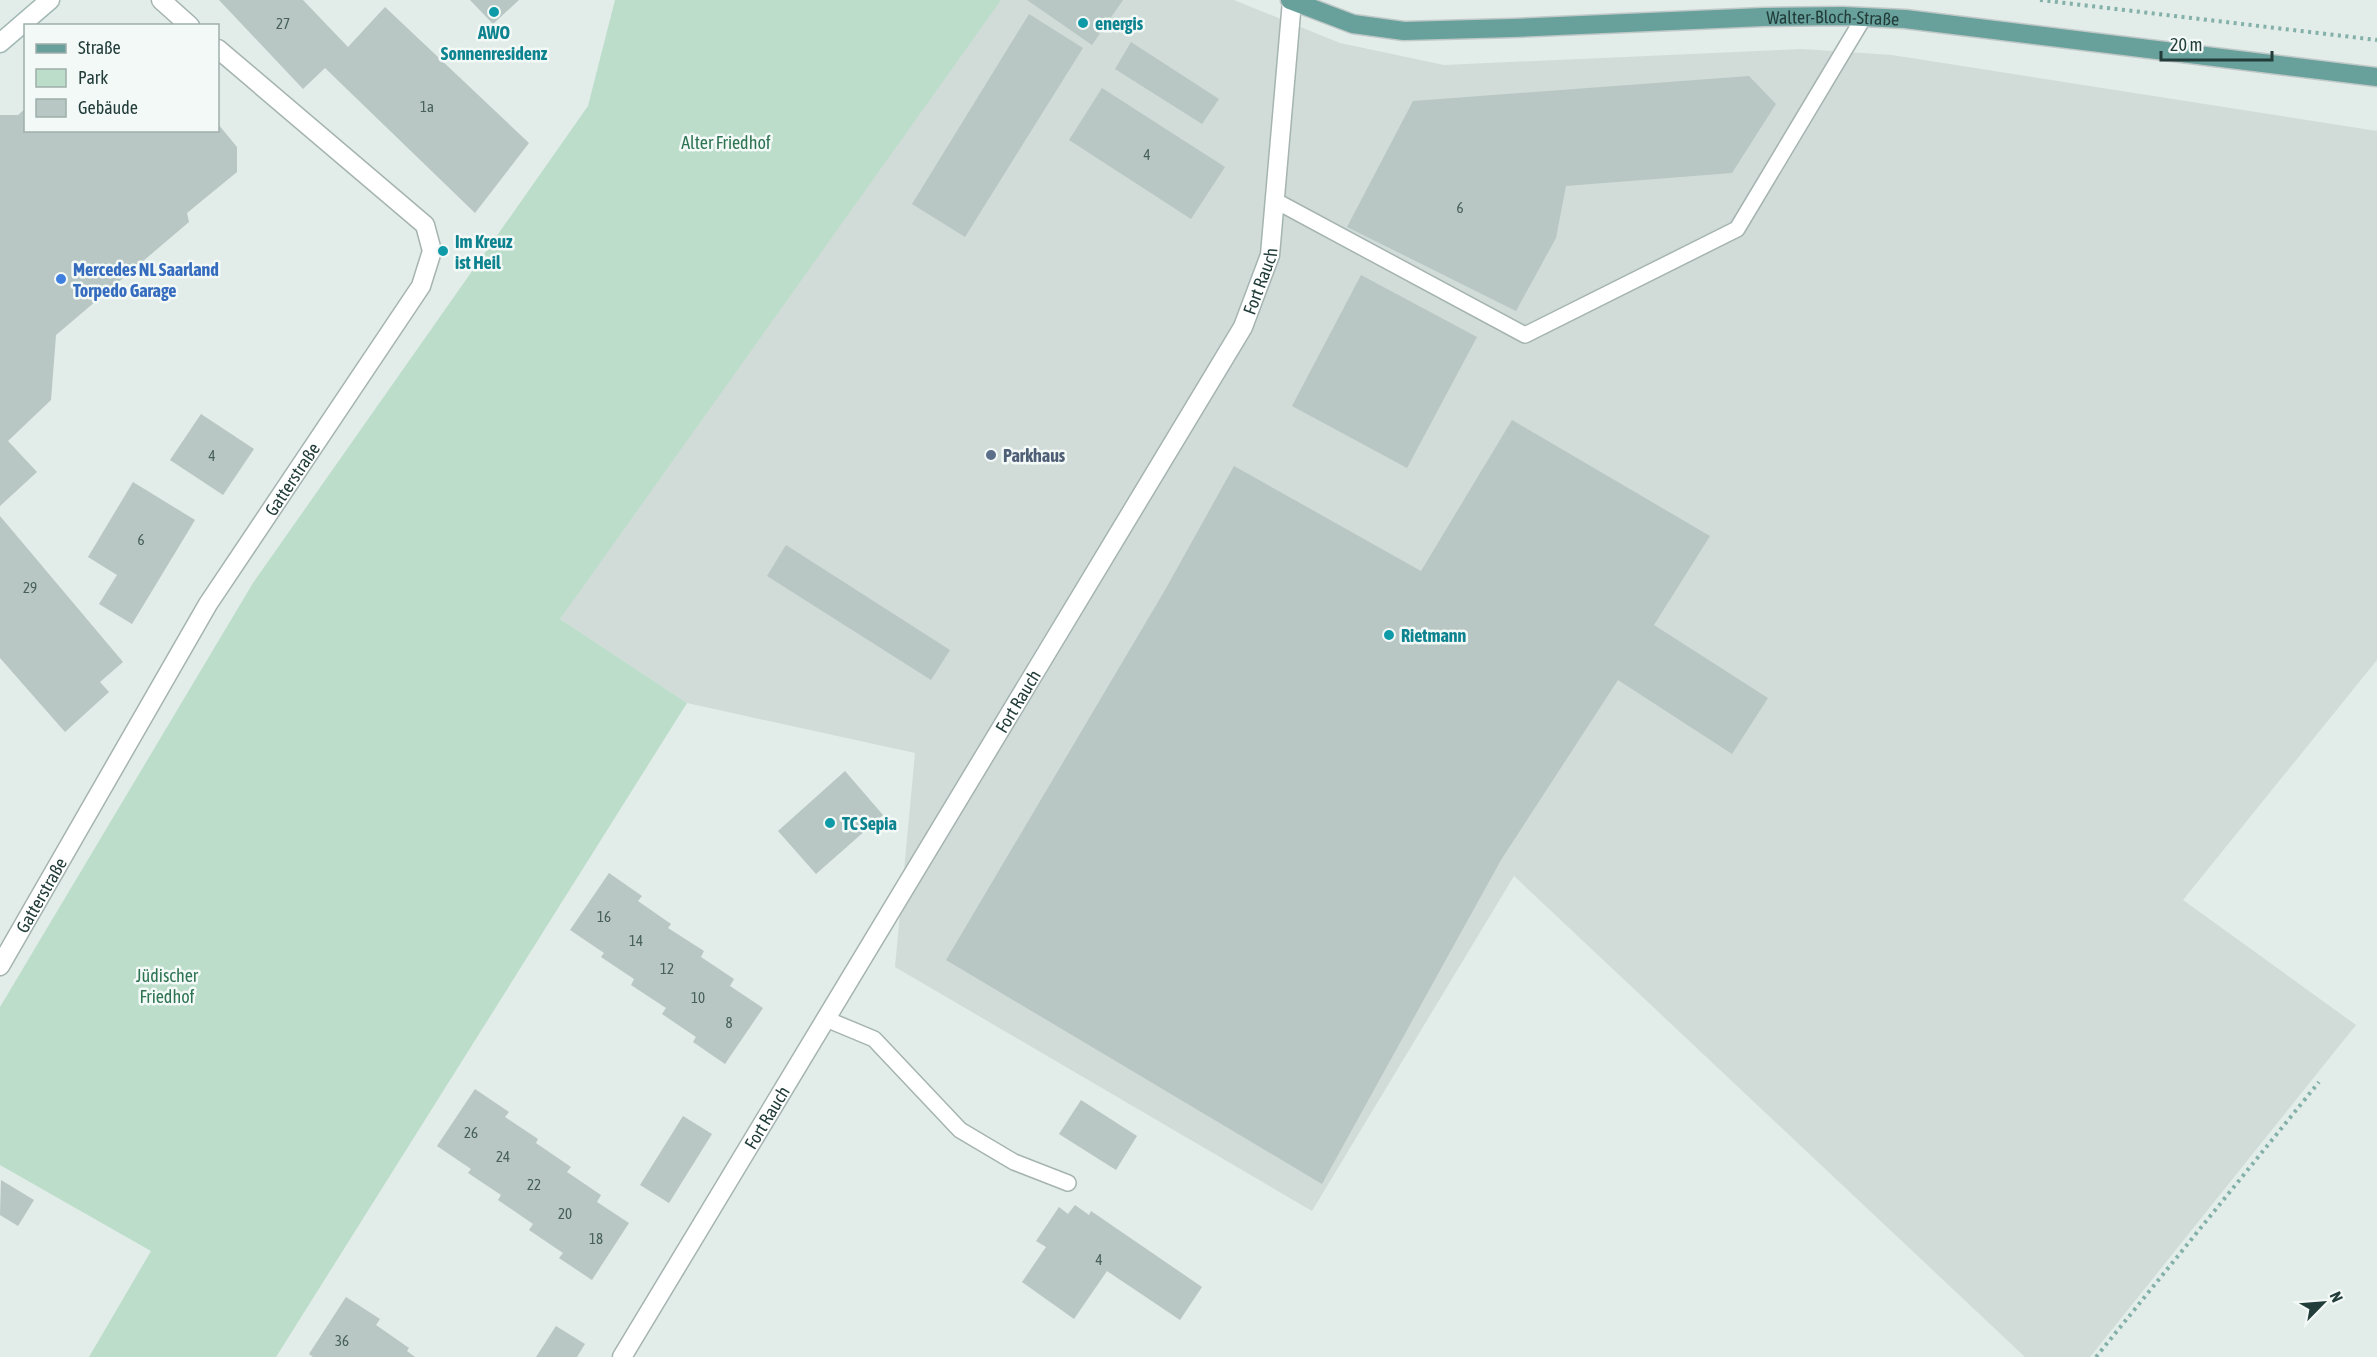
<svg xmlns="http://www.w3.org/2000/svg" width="2377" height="1357" font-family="'Asap Condensed',sans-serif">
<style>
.built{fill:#d1dcd9}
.green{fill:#bcddca}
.building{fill:#b8c7c3}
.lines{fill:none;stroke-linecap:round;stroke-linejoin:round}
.lane-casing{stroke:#a5b4b1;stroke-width:18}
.street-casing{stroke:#a5b4b1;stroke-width:21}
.secondary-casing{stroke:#a1b8b3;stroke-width:21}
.primary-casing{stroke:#c1c9c8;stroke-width:21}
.path{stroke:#83b0a8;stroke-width:4;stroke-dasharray:3 4.5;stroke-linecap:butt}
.lane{stroke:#fff;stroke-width:15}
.street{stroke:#fff;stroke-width:18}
.secondary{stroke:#fff;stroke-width:18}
.primary{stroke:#68a19b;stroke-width:18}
.culture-dot{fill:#0f9aa8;stroke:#f3f9f7;stroke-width:2}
.shop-dot{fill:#3f7fe0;stroke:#f3f9f7;stroke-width:2}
.service-dot{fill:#5c6f8a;stroke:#f3f9f7;stroke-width:2}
.labels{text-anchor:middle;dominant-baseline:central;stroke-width:5;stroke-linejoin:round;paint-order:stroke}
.number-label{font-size:15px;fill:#48605c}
.street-label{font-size:18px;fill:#223d3a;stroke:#f3f9f7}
.culture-label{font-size:18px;font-weight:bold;fill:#0d838f;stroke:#f3f9f7;text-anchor:start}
.park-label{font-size:18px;fill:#2d7453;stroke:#f3f9f7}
.shop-label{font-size:18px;font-weight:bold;fill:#366cbe;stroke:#f3f9f7;text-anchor:start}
.service-label{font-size:18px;font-weight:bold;fill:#4e5e75;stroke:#f3f9f7;text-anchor:start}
</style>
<rect width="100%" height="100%" fill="#e2ece9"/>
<polygon class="built" points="995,0 1234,0 1340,43 1444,65 1802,49 1892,55 2377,131 2377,660 2183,900 2356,1025 2090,1357 2025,1357 1514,876 1312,1211 895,967 915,753 687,703 560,619 849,188"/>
<polygon class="green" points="615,0 1001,0 560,619 687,703 276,1357 89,1357 151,1251 0,1165 0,1007 253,583 588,106"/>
<g class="building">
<polygon points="219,0 303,0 348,47 385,7 529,143 475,213 325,68 303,89"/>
<polygon points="470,0 519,0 493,24"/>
<polygon points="1027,0 1123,0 1092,45"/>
<polygon points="1029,14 1083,48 965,237 912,204"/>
<polygon points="1131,42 1219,99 1202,124 1115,69"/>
<polygon points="1749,76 1776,104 1732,173 1566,186 1556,238 1516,311 1347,227 1413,101"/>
<polygon points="1102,88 1225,167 1191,219 1069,140"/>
<polygon points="26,108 26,130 218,130 218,124 237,147 237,172 187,213 189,222 56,335 51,400 8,441 37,472 0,506 0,115 18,115"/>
<polygon points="1361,275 1477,337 1407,468 1292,406"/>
<polygon points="201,414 254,449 223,495 170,460"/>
<polygon points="1512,420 1710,536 1654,625 1768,698 1732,754 1618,680 1501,860 1322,1184 946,960 1165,590 1234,466 1421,571"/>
<polygon points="133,482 195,520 132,624 99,604 117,575 88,557"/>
<polygon points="0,516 123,662 100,682 109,692 65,732 0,658"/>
<polygon points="786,545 950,650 931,680 767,576"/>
<polygon points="845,771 883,815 816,874 778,831"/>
<polygon points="609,873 642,896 638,901 671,924 668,928 704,951 701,957 734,979 730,986 763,1008 725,1064 693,1042 696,1037 662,1014 666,1008 631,985 634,979 601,957 604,953 570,930"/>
<polygon points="475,1089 509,1112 505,1117 538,1139 536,1143 571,1167 567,1172 601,1195 597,1202 629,1223 592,1280 559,1258 563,1253 529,1230 533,1224 498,1200 501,1195 468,1173 471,1169 437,1146"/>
<polygon points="1081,1100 1137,1136 1116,1170 1059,1134"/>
<polygon points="683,1116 712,1134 669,1203 640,1185"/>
<polygon points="1,1180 34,1200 18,1226 0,1215"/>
<polygon points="1075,1205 1089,1215 1091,1211 1202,1287 1180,1320 1107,1271 1074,1319 1022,1282 1046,1247 1036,1241 1059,1207 1068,1214"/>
<polygon points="346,1297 380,1319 376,1325 409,1348 407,1351 415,1357 313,1357 309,1354"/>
<polygon points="556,1326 585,1344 577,1357 536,1357"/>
</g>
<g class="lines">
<defs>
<g id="lane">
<polyline points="1276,201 1525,335 1737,229 1864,17"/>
<polyline points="826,1019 874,1039 960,1130 1014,1162 1068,1183"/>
</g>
<g id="street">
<polyline points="161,0 190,26"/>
<path id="s1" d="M 0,966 L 208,604 L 421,286 L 432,251 L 425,225 L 218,49"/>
<path id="s2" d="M 622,1357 L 1243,327 L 1270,255 L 1292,1"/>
</g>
<polyline id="secondary" points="0,43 50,0"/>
<g id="primary">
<path id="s3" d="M 1290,0 L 1353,24 L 1404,31 L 1512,28 L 1763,17 L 1843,16 L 1905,19 L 2377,77"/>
</g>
</defs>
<use href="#lane" class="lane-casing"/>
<use href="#street" class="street-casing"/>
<use href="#secondary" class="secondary-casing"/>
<use href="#primary" class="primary-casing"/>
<g class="path">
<polyline points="2040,0 2377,40"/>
<polyline points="2096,1357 2319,1082"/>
</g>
<use href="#lane" class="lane"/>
<use href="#street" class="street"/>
<use href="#secondary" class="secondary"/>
<use href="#primary" class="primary"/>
</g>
<g class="culture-dot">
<circle cx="494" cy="12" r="6"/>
<circle cx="1083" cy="23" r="6"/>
<circle cx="443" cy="251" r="6"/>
<circle cx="1389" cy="635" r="6"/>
<circle cx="830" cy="823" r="6"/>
</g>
<circle class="shop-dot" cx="61" cy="279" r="6"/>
<circle class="service-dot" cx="991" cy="455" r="6"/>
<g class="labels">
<g class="number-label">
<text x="283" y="23">27</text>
<text x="427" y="106">1a</text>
<text x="1147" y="154">4</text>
<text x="1460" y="207">6</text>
<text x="212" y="455">4</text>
<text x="141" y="539">6</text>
<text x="30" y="587">29</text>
<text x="604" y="916">16</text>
<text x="636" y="940">14</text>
<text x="667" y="968">12</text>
<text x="698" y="997">10</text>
<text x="729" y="1022">8</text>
<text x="471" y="1132">26</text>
<text x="503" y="1156">24</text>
<text x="534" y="1184">22</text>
<text x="565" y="1213">20</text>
<text x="596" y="1238">18</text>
<text x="1099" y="1259">4</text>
<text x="342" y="1340">36</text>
</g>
<g class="street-label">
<text stroke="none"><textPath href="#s3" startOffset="548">Walter-Bloch-Straße</textPath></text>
<text stroke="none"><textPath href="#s2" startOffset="1252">Fort Rauch</textPath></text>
<text stroke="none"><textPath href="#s1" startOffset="568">Gatterstraße</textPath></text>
<text stroke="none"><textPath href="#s2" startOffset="766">Fort Rauch</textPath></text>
<text stroke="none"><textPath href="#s1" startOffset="82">Gatterstraße</textPath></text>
<text stroke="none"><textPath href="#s2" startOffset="280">Fort Rauch</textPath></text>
</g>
<g class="culture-label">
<text x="1095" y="23">energis</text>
<text x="494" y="32" text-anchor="middle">AWO<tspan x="494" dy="21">Sonnenresidenz</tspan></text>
<text x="455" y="241">Im Kreuz<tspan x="455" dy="21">ist Heil</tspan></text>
<text x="1401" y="635">Rietmann</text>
<text x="842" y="823">TC Sepia</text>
</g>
<g class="park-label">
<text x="726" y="142">Alter Friedhof</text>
<text x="167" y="975">Jüdischer<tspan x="167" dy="21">Friedhof</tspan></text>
</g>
<g class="shop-label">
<text x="73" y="269">Mercedes NL Saarland<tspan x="73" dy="21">Torpedo Garage</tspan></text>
</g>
<g class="service-label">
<text x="1003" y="455">Parkhaus</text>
</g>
</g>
<rect x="24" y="24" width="195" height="108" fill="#f3f9f7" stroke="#9faeab" stroke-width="1.5"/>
<rect x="36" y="44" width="30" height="9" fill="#68a19b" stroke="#9faeab" stroke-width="1.5"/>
<text x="78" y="54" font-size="18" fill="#223d3a">Straße</text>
<rect x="36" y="69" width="30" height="18" fill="#bcddca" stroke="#9faeab" stroke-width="1.5"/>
<text x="78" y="84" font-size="18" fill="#223d3a">Park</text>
<rect x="36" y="99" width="30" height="18" fill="#b8c7c3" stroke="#9faeab" stroke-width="1.5"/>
<text x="78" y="114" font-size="18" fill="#223d3a">Gebäude</text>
<g transform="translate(2323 1303) rotate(65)" stroke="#f3f9f7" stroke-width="4.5" paint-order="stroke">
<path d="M0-4.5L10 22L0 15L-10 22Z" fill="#223d3a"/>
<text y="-9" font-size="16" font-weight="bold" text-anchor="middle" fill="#223d3a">N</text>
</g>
<path d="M2161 51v9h111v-9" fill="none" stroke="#223d3a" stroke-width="3"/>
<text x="2170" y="51" font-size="18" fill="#223d3a" stroke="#f3f9f7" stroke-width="4.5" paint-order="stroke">20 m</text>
</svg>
